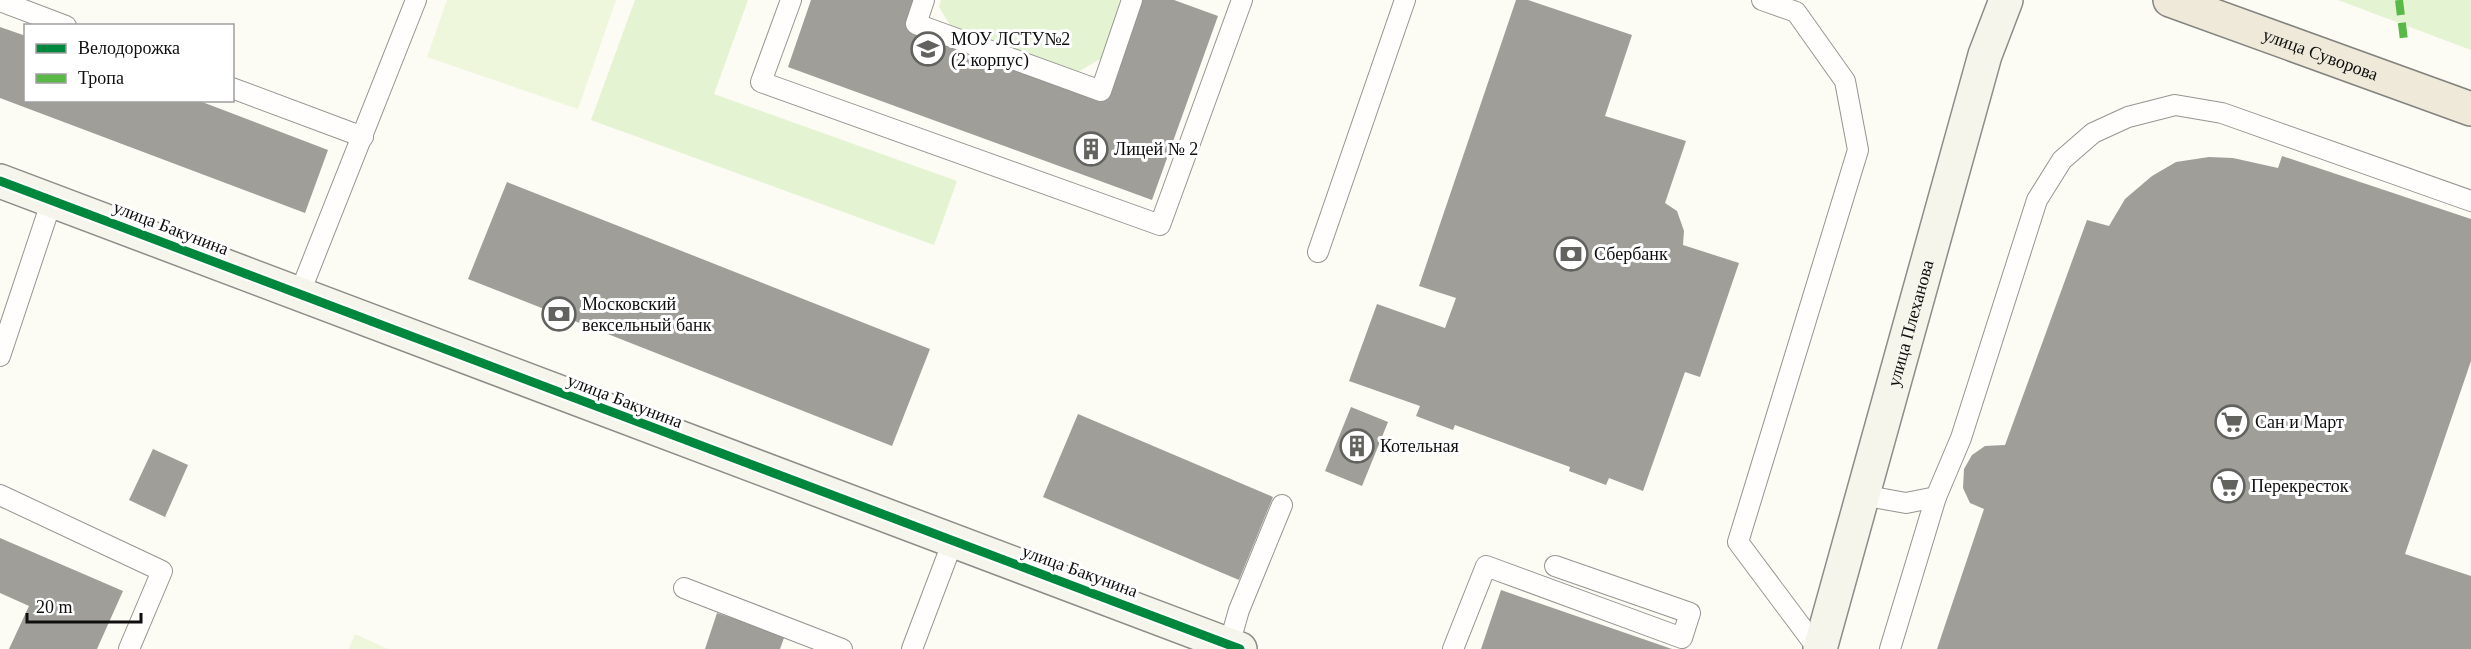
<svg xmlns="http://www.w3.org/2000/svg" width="2471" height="649" font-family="'Times New Roman',serif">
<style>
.green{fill:#e4f3d2}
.pitch{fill:#eef7dc}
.building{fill:#9f9e99}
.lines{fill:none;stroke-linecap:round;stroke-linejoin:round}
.lane-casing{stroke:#969592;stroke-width:22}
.secondary-casing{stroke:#8c8c89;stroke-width:36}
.primary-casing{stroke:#83837f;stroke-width:36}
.lane{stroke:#fffefd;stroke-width:20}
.secondary{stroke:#f5f5eb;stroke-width:33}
.primary{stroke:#eee9d9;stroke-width:33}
.quiet{stroke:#58b947;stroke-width:8;stroke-dasharray:15 8;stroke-linecap:butt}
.cycleway-casing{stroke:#fff;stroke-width:13}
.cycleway{stroke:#00873e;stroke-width:9}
.labels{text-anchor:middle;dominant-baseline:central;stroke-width:6;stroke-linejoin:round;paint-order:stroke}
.poi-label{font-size:18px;fill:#0f0f0f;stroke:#fff;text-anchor:start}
.street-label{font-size:18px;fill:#0f0f0f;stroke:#fff}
</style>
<rect width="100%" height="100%" fill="#fcfbf4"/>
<g class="green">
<polygon points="635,0 748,0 714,94 957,181 934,245 591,120"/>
<polygon points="941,0 1120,0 1102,58 1076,73 953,30 939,7"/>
<polygon points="2338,0 2471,0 2471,50"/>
</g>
<g class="pitch">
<polygon points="447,0 616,0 578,109 427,57"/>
<polygon points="355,634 388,649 349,649"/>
</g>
<g class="building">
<polygon points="811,0 917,0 907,28 1106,97 1141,0 1174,0 1218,16 1152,200 788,67"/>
<polygon points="1516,0 1528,0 1632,35 1605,116 1686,141 1665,203 1677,211 1684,231 1683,245 1739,263 1700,377 1685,372 1643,491 1609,478 1606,485 1569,471 1570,467 1455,425 1453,430 1416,416 1420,406 1349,381 1377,304 1445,328 1456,298 1419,286"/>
<polygon points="0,27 26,36 26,100 197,100 328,150 305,213 0,98"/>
<polygon points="2282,156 2471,219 2471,361 2405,554 2471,576 2471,649 1937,649 1984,509 1970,503 1963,488 1964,469 1972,455 1985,446 2005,445 2087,220 2109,226 2125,199 2152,176 2176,162 2209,157 2233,158 2278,168"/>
<polygon points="507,182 930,349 892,446 468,279"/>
<polygon points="1351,407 1388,422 1362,486 1325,471"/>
<polygon points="1078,414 1273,497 1239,580 1043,497"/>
<polygon points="153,449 188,465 165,517 129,500"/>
<polygon points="0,538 123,591 97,649 9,649 29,606 0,593"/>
<polygon points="1501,590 1672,649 1481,649"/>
<polygon points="717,613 785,635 780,649 705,649"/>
</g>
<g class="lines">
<defs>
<g id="lane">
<polyline points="791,0 761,82 1160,225 1242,0"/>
<polyline points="924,0 916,24 1101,91 1132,0"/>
<polyline points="1762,0 1796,12 1845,81 1858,150 1738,542 1818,649"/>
<polyline points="0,1 66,26"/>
<polyline points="232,88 363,137"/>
<polyline points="1318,252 1405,0"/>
<polyline points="299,295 416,0"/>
<polyline points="0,356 52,200"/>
<polyline points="0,495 162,571 129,649"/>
<polyline points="1862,495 1906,503 1936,497 1961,438 2037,200 2062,160 2093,133 2128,117 2175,105 2222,113 2471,201"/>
<polyline points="684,588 842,649"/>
<polyline points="1229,645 1239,610 1282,505"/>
<polyline points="912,649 953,541"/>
<polyline points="1453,649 1486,566 1682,638 1690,613 1555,566"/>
<polyline points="1890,649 1936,497"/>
</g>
<g id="secondary">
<polyline points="0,181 1240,649"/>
<path id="s1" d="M 1820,649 L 1985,55 L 2006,0"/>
</g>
<g id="primary">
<path id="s2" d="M 2170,0 L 2471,109"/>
</g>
</defs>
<use href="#lane" class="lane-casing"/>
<use href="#secondary" class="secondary-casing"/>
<use href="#primary" class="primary-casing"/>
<use href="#lane" class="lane"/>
<use href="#secondary" class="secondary"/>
<use href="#primary" class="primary"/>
<polyline class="quiet" points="2399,0 2404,40"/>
<defs>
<polyline id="cycleway" points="0,181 1240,649"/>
</defs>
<use href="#cycleway" class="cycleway-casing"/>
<use href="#cycleway" class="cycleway"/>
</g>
<defs>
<symbol id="school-ring" viewBox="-11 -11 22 22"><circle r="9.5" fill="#fff" stroke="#62625f" stroke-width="1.5"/><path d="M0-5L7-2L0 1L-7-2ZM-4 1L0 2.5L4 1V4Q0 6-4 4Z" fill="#62625f"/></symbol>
<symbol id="building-ring" viewBox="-11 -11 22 22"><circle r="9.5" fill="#fff" stroke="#62625f" stroke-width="1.5"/><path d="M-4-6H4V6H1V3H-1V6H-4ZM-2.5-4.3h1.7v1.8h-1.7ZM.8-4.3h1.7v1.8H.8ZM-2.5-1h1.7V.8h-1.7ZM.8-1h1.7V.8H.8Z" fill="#62625f"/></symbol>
<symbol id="bank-ring" viewBox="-11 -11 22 22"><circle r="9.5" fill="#fff" stroke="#62625f" stroke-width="1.5"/><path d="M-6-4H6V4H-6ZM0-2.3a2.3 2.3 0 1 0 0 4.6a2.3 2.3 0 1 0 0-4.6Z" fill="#62625f"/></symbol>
<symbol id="supermarket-ring" viewBox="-11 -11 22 22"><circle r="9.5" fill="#fff" stroke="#62625f" stroke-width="1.5"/><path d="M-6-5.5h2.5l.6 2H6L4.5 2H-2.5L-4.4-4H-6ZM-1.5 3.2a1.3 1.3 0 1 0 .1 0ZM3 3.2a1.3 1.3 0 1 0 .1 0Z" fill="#62625f"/></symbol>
</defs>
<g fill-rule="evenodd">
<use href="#school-ring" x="909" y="30" width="38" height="38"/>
<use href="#building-ring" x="1072" y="130" width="38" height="38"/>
<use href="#bank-ring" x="1552" y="235" width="38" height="38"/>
<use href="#bank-ring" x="540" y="295" width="38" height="38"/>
<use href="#supermarket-ring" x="2213" y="403" width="38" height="38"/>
<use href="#building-ring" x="1338" y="427" width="38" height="38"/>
<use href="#supermarket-ring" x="2209" y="467" width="38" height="38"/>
</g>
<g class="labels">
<g class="poi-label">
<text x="951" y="39">МОУ ЛСТУ№2<tspan x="951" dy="21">(2 корпус)</tspan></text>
<text x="1114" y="149">Лицей № 2</text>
<text x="1594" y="254">Сбербанк</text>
<text x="582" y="304">Московский<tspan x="582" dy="21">вексельный банк</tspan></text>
<text x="2255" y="422">Сан и Март</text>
<text x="1380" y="446">Котельная</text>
<text x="2251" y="486">Перекресток</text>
</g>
<g class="street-label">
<text stroke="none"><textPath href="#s2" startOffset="160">улица Суворова</textPath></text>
<text transform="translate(171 228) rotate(21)">улица Бакунина</text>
<text stroke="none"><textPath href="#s1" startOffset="338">улица Плеханова</textPath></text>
<text transform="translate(625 401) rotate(21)">улица Бакунина</text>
<text transform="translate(1080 571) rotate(20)">улица Бакунина</text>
</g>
</g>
<rect x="24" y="24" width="210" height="78" fill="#ffffff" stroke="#9f9f9f" stroke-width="1.5"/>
<rect x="36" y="44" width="30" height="9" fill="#00873e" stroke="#9f9f9f" stroke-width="1.5"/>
<text x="78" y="54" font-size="18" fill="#0f0f0f">Велодорожка</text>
<rect x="36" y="74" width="30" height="9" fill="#58b947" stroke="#9f9f9f" stroke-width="1.5"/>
<text x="78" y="84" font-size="18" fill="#0f0f0f">Тропа</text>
<path d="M27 613v9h114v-9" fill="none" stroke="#0f0f0f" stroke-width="3"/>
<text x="36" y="613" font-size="18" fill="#0f0f0f" stroke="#ffffff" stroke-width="4.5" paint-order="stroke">20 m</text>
</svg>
